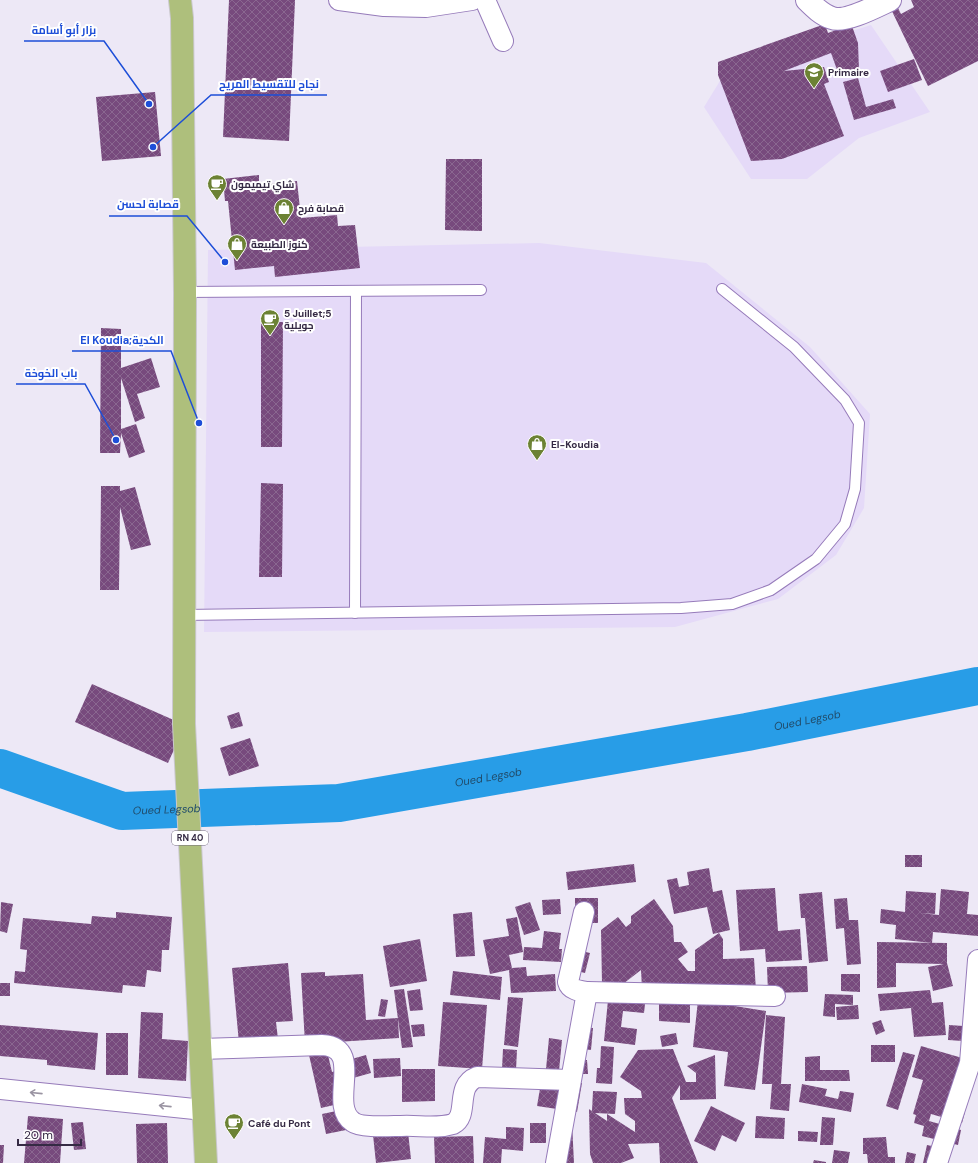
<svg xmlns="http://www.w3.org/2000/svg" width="978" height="1163" font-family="'DM Sans',Cairo,sans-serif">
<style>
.built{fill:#e5daf8}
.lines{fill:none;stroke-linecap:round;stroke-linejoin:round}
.river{stroke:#289de7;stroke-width:38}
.building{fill:url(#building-cross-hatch)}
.service-casing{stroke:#967bba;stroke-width:12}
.minor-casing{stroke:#967bba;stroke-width:22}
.tertiary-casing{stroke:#967bba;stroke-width:24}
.primary-casing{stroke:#cac8ce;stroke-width:24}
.service{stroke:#fff;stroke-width:10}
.minor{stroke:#fff;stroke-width:20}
.tertiary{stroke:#fff;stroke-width:22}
.primary{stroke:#aebf7c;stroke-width:22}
.oneway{stroke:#9a94a2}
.labels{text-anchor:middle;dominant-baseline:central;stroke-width:4;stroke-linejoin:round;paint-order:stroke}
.shield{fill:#fff;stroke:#726a7c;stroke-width:1}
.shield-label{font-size:9px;font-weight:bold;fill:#352a44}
.poi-label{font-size:10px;font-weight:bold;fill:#352a44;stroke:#fff;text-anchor:start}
.water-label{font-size:11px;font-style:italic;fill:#214c6b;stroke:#fff}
.leader{fill:none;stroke:#1d4ed8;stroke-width:1.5}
.callout-dot{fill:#1d4ed8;stroke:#fff;stroke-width:1.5}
.callout-label{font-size:11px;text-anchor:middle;font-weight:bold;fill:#1d4ed8;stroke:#fff;stroke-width:4;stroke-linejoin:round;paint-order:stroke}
</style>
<defs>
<pattern id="building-cross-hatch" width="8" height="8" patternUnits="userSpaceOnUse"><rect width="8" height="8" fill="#774a7d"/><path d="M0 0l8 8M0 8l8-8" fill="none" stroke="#8a6790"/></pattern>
</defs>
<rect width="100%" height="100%" fill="#ede8f6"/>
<g class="built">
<polygon points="871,25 930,112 859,138 807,179 751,179 704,107 726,71"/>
<polygon points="539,243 706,263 810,347 870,414 864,508 836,555 778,599 675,627 204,632 208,250"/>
</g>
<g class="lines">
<path class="river" id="s1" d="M 0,768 L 122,811 L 339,803 L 747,732 L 978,686"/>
</g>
<g class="building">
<polygon points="229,0 295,0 289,141 223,137"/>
<polygon points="894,0 901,14 914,7 911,0 978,0 978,61 928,86 888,3"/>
<polygon points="825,24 828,33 844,27 852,26 858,43 859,70 840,78 831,53 784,71 824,67 829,82 824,84 844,136 782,159 751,161 718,75 718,62"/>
<polygon points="914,59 922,80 888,92 880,71"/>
<polygon points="858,78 866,107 893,99 896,108 854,120 843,82"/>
<polygon points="155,92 161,156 102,161 96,97"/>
<polygon points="446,159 482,159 482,231 445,230"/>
<polygon points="259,175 259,185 297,181 301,218 337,215 338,226 355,225 360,268 275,277 274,266 235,270 228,201 225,201 223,179"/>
<polygon points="261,322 283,322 282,447 261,447"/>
<polygon points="101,328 121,329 121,368 151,358 160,387 137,394 145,418 135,422 121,378 121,429 136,424 145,452 129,458 121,433 120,453 100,453"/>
<polygon points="261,483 283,484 282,577 259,577"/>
<polygon points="101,486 120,486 120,491 135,487 151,545 131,550 120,507 119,590 100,590"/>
<polygon points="92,684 185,725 168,763 75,722"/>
<polygon points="239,712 243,726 231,729 227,716"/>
<polygon points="250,738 259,766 229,776 220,748"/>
<rect x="905" y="855" width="17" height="12"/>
<polygon points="634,864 636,882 568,890 566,872"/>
<polygon points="709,868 713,892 722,890 730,930 713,934 707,907 674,914 667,880 677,878 679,887 689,885 687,872"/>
<polygon points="775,888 778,931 800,929 802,960 766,962 765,949 740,951 736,890"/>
<polygon points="941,889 969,892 967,914 978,915 978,936 933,932 932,943 895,939 896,925 880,923 881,909 905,912 906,891 936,893 935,914 920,913 939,915"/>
<polygon points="822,892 828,961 809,963 805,918 801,918 799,894"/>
<rect x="575" y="898" width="23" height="25"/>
<polygon points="847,898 849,920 858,920 861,964 847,965 844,928 836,929 834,899"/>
<polygon points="560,899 561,914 543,915 542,900"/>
<polygon points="654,899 673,926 674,942 681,942 688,952 678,959 688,971 695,971 695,950 719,933 723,939 723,959 754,958 756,991 642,988 641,970 623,984 602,984 601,930 618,917 626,927 631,923 631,916"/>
<polygon points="1,902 13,904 7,933 0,931"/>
<polygon points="530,902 540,930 524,935 515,907"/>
<polygon points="116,912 172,917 169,950 162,950 161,972 147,970 145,987 123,985 122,993 14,983 15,971 25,972 27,950 20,949 23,918 91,924 92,916 116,918"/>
<polygon points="472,912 475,956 456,957 453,914"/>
<polygon points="517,917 523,952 509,955 512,968 526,967 527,976 555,974 556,991 511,993 509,970 490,974 483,940 509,936 506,919"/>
<polygon points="544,931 561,933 559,949 562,949 561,962 523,960 524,947 542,948"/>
<polygon points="420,939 427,981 390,987 383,946"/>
<polygon points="877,942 947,943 947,963 953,986 933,991 928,967 944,964 896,963 896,987 877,988"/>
<polygon points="577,950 590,953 585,973 573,970"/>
<polygon points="288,963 293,1021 276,1022 278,1039 239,1043 232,968"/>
<polygon points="807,966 808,992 768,993 767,967"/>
<polygon points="453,971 502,977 500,1000 450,995"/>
<polygon points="325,972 325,976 363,974 366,1020 398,1018 399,1038 305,1044 301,973"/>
<polygon points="841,974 860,974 860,992 841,991"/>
<rect x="0" y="983" width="10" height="13"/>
<polygon points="404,989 413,1047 402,1048 394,990"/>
<polygon points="420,989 423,1010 410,1011 407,991"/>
<polygon points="930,990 932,1003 943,1002 946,1035 914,1037 911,1008 880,1011 878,994"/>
<polygon points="825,994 853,995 853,1005 835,1004 835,1017 823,1016"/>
<polygon points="508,997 523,998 518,1047 504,1045"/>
<polygon points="381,999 388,1000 385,1017 378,1016"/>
<polygon points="608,1000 645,1004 644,1013 623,1011 621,1027 637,1029 635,1045 604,1041"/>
<polygon points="698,1000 766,1011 755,1090 724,1086 728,1052 693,1047"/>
<polygon points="443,1002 487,1005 482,1069 438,1066"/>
<polygon points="659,1002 690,1003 690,1023 659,1021"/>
<polygon points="858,1005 859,1019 837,1020 836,1007"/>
<polygon points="141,1012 163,1013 162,1039 188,1041 186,1081 138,1078"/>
<polygon points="766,1015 785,1017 781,1084 791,1084 789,1111 770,1109 772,1084 762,1084"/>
<polygon points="881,1020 885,1031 876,1035 872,1023"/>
<polygon points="424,1024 425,1036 413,1037 411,1025"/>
<polygon points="0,1025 98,1033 95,1070 47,1065 47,1060 0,1056"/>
<polygon points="949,1025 978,1027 977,1042 948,1040"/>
<polygon points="578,1027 593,1028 591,1050 575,1048"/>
<rect x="106" y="1033" width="22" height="42"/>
<polygon points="676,1033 678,1044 662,1047 660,1036"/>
<polygon points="549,1038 562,1040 559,1071 546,1069"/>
<rect x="871" y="1045" width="24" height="17"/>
<polygon points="601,1046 614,1047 612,1084 596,1083 597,1068 600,1068"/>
<polygon points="921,1046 976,1062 962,1111 965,1112 962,1123 931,1114 929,1121 961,1130 958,1145 922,1136 924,1126 914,1123 916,1115 913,1114 923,1080 912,1077"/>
<polygon points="503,1049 517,1050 516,1070 502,1069"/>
<polygon points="673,1049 686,1082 696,1082 696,1073 687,1066 715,1055 716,1099 680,1100 680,1085 672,1098 698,1163 660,1163 659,1143 628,1144 634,1158 621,1163 593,1163 590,1154 589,1109 592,1111 593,1091 617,1092 615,1114 595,1113 607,1121 607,1114 635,1132 635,1121 625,1114 624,1098 642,1098 641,1091 620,1077 638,1050"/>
<polygon points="327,1051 332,1072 339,1070 347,1102 321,1108 309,1055"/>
<polygon points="903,1052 915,1055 898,1110 886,1106"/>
<polygon points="366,1055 371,1073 353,1078 348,1060"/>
<polygon points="820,1056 820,1070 849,1070 850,1081 805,1081 805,1057"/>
<polygon points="400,1058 401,1076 374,1078 373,1059"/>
<polygon points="572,1060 587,1060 588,1074 572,1074"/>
<polygon points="402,1069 435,1069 435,1101 402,1102"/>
<polygon points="542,1077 582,1083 577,1112 537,1106"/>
<polygon points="802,1084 827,1089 825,1096 838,1099 840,1091 854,1093 851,1112 799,1102"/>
<polygon points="711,1106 745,1123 736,1142 722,1135 715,1151 694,1141"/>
<polygon points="351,1108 356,1128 326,1134 322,1114"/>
<polygon points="28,1116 63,1119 60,1163 24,1163"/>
<polygon points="756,1116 785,1118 784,1139 755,1138"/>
<polygon points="822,1117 835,1118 833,1145 820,1145"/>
<polygon points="83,1122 86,1149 74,1150 71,1123"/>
<polygon points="167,1123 168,1163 137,1163 136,1124"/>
<rect x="530" y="1123" width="16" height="20"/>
<polygon points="572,1123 574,1163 556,1163 550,1159 549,1143 564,1142"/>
<polygon points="506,1127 524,1128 523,1151 502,1149 501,1163 483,1163 485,1137 506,1139"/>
<polygon points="798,1131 818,1132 817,1142 798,1141"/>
<polygon points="408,1132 411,1159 376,1163 373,1135"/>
<polygon points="473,1136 474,1163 435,1163 434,1137"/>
<polygon points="886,1137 888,1157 895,1157 895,1163 868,1163 867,1154 863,1154 863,1138"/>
<polygon points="0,1145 4,1145 3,1163 0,1163"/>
<polygon points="927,1145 942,1148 939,1163 923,1163"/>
<polygon points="834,1150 850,1152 848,1163 832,1163"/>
<polygon points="907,1152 916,1154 914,1163 905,1163"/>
<polygon points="814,1160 826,1162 826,1163 813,1163"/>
</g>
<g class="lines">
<defs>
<g id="service">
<polyline points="185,292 481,290"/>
<polyline points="355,613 356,291"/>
<polyline points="184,615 681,608 732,604 771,590 816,559 845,524 855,489 859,423 845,400 794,347 722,289"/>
</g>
<g id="minor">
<polyline points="339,0 384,6 426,7 472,0"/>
<polyline points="485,0 503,41"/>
<polyline points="587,992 775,996"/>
<path d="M 201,1049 L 322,1045 C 366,1047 327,1105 353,1122 C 361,1128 391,1126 401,1126 C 418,1125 437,1129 453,1124 C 470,1115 454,1086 477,1077 L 570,1080"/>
<polyline points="0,1089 204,1110"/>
<path d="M 556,1163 L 587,992 C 580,991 570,990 568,982 L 584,912"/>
<polyline points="937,1163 970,1063 978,960"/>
</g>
<path id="tertiary" d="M 807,0 C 814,7 822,15 832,18 C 845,23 877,6 890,0"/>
<polyline id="primary" points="180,0 182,18 185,292 184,724 206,1163"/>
</defs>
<use href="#service" class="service-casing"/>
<use href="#minor" class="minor-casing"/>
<use href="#tertiary" class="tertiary-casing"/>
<use href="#primary" class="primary-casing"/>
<use href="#service" class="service"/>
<use href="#minor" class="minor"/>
<use href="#tertiary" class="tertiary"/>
<use href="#primary" class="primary"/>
</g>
<defs><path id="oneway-shaft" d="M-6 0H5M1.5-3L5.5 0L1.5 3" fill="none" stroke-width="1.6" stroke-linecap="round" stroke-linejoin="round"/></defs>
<g class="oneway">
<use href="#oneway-shaft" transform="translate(36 1093) rotate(-174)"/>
<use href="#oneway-shaft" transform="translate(165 1106) rotate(-174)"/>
</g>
<defs>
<symbol id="school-pin" viewBox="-11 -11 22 30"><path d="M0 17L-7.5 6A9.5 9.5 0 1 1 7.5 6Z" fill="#6c8234" stroke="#fff"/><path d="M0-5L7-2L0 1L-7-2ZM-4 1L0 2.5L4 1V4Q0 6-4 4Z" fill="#fff"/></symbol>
<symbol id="cafe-pin" viewBox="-11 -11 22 30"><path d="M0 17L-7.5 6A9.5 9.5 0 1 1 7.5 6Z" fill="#6c8234" stroke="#fff"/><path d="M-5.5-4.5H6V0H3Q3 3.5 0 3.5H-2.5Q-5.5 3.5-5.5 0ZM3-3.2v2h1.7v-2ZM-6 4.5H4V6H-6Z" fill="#fff"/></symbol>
<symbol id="shop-pin" viewBox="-11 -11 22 30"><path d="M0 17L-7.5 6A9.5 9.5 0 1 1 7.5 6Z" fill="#6c8234" stroke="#fff"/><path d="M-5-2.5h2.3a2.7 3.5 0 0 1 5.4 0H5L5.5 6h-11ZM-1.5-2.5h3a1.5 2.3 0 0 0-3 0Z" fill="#fff"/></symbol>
</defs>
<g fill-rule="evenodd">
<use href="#school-pin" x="803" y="61" width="22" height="30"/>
<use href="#cafe-pin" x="206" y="173" width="22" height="30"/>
<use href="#shop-pin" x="273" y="197" width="22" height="30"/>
<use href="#shop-pin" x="226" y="233" width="22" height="30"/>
<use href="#cafe-pin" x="259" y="308" width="22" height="30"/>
<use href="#shop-pin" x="526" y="433" width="22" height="30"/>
<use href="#cafe-pin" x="223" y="1112" width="22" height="30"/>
</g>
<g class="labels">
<rect class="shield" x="172" y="831" width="36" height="14" rx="3"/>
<g class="shield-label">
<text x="190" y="838">RN 40</text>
</g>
<g class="poi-label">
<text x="828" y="72">Primaire</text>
<text x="231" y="184">شاي تيميمون</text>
<text x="298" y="208">قصابة فرح</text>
<text x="251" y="244">كنوز الطبيعة</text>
<text x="284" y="313">5 Juillet;5<tspan x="284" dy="12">جويلية</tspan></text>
<text x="551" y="444">El-Koudia</text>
<text x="248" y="1123">Café du Pont</text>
</g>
<g class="water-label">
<text stroke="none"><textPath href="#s1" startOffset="822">Oued Legsob</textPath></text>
<text stroke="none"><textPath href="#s1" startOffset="498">Oued Legsob</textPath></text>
<text stroke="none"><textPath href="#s1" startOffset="174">Oued Legsob</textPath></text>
</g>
</g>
<path class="leader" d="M149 104L104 41H24M153 147L211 95H327M225 262L187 216H109M199 423L171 351H72M116 440L85 384H16"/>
<g class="callout-dot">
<circle cx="149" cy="104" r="4"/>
<circle cx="153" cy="147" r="4"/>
<circle cx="225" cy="262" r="4"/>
<circle cx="199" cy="423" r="4"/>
<circle cx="116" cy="440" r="4"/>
</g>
<g class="callout-label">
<text x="64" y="34">بزار أبو أسامة</text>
<text x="269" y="88">نجاح للتقسيط المريح</text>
<text x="148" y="208">قصابة لحسن</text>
<text x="122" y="344">El Koudia;الكدية</text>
<text x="51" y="377">باب الخوخة</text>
</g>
<path d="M18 1139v6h63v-6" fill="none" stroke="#352a44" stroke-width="2"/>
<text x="24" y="1139" font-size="12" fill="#352a44" stroke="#ffffff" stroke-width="3" paint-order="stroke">20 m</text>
</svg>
